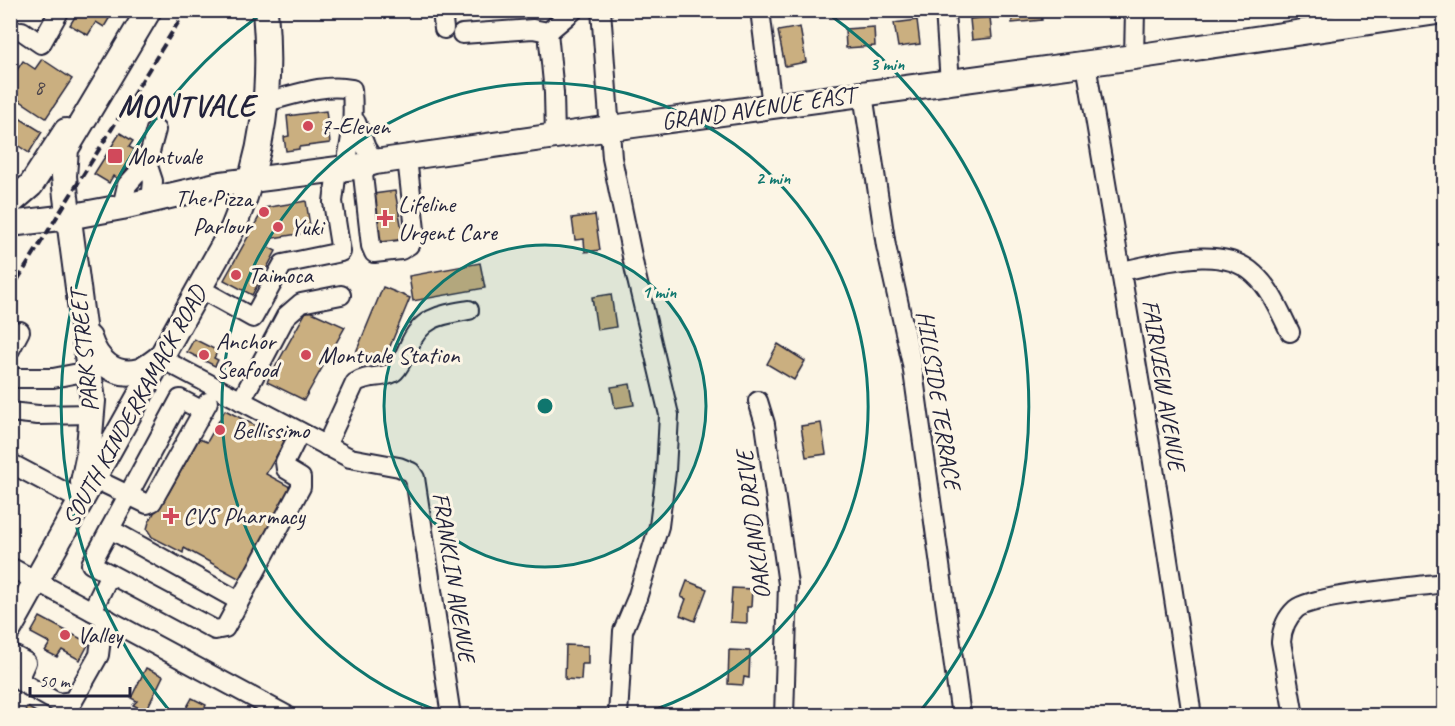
<svg xmlns="http://www.w3.org/2000/svg" width="1455" height="726" font-family="Caveat,sans-serif">
<style>
.building{fill:#caaf80;stroke:#22223b;stroke-width:1.5}
.lines{fill:none;stroke-linecap:round;stroke-linejoin:round}
.minor-casing{stroke:#22223b;stroke-width:22}
.major-casing{stroke:#22223b;stroke-width:28}
.minor{stroke:#fcf5e5;stroke-width:18}
.major{stroke:#fcf5e5;stroke-width:24}
.rail{stroke:#22223b;stroke-width:4;stroke-dasharray:9 4.5;stroke-linecap:butt}
.ring{fill:none;stroke:#0f766e;stroke-width:3}
.poi-dot{fill:#d1495b;stroke:#fcf5e5;stroke-width:2}
.labels{text-anchor:middle;dominant-baseline:central;stroke-width:6;stroke-linejoin:round;paint-order:stroke}
.number-label{font-size:21px;fill:#4c454c}
.street-label{font-size:24px;fill:#22223b;stroke:#fcf5e5}
.poi-label{font-size:24px;fill:#22223b;stroke:#fcf5e5;text-anchor:start}
.district-label{font-size:30px;font-weight:bold;letter-spacing:1.5px;fill:#22223b;stroke:#fcf5e5}
.centre{fill:#0f766e;stroke:#fcf5e5;stroke-width:3}
.ring-label{font-size:18px;text-anchor:middle;font-weight:bold;fill:#0f766e;stroke:#fcf5e5;stroke-width:6;stroke-linejoin:round;paint-order:stroke}
</style>
<rect width="100%" height="100%" fill="#fcf5e5"/>
<filter id="ink" filterUnits="userSpaceOnUse"><feTurbulence type="fractalNoise" baseFrequency=".0167" numOctaves="2"/><feDisplacementMap in="SourceGraphic" scale="12" xChannelSelector="R" yChannelSelector="G"/><feConvolveMatrix kernelMatrix="1 2 1 2 8 2 1 2 1" color-interpolation-filters="sRGB"/></filter>
<g filter="url(#ink)">
<g class="building">
<polygon points="79,10 99,10 110,17 104,27 96,22 88,35 70,25"/>
<polygon points="1011,10 1041,10 1042,20 1012,23"/>
<polygon points="1169,10 1193,10 1193,14 1170,16"/>
<polygon points="990,17 992,38 972,40 970,19"/>
<polygon points="917,20 920,44 898,47 894,23"/>
<polygon points="800,27 806,62 785,66 778,31"/>
<polygon points="874,27 875,46 846,48 845,29"/>
<polygon points="42,59 72,79 46,118 10,94 10,80 23,61 35,69"/>
<polygon points="326,111 330,143 299,147 299,149 286,151 284,137 289,136 287,116"/>
<polygon points="11,113 42,132 29,153 16,144 18,141 10,136"/>
<polygon points="120,133 133,141 129,147 137,151 119,179 113,176 109,183 94,174"/>
<polygon points="395,191 404,241 374,246 366,195"/>
<polygon points="306,201 311,232 273,238 268,247 276,251 252,295 224,280 264,208"/>
<polygon points="595,215 600,250 585,252 584,239 575,240 572,218"/>
<polygon points="480,263 485,288 413,301 409,276"/>
<polygon points="383,287 410,298 381,368 354,357"/>
<polygon points="611,294 616,327 597,330 592,297"/>
<polygon points="307,310 345,327 304,400 267,382"/>
<polygon points="194,339 218,351 214,358 218,360 215,366 187,352"/>
<polygon points="778,344 805,361 794,380 767,364"/>
<polygon points="630,384 634,405 615,408 611,387"/>
<polygon points="225,410 285,441 266,474 292,488 242,580 184,548 183,553 152,537 147,529 149,522 165,493 168,494 199,439 207,442"/>
<polygon points="821,423 826,454 806,457 801,426"/>
<polygon points="687,581 707,589 695,621 680,615 686,599 681,597"/>
<polygon points="732,588 752,589 751,607 747,607 747,623 730,622"/>
<polygon points="40,617 89,643 80,660 62,650 57,657 45,651 50,643 31,633"/>
<polygon points="566,645 588,646 588,664 582,664 581,680 565,679"/>
<polygon points="729,650 750,651 749,678 744,677 743,685 728,684"/>
<polygon points="146,668 163,676 146,711 133,705 137,701 131,698"/>
<polygon points="192,698 206,705 201,716 182,716"/>
<polygon points="27,707 43,716 22,716"/>
</g>
<g class="lines">
<defs>
<g id="minor">
<polyline points="442,10 444,29"/>
<polyline points="601,10 612,158 635,271 669,415 666,471 659,526 637,598 623,631 618,716"/>
<polyline points="760,10 772,106"/>
<polyline points="945,10 950,83"/>
<polyline points="22,31 41,44 60,10"/>
<polyline points="548,32 554,93 555,137"/>
<polyline points="462,34 533,29 548,32 574,10"/>
<polyline points="1134,57 1135,10"/>
<polyline points="1086,64 1153,462 1192,716"/>
<polyline points="863,94 886,246 912,364 961,716"/>
<path d="M 266,102 C 295,95 322,83 352,89 C 354,119 352,139 345,168"/>
<polyline points="356,122 366,148 375,162"/>
<polyline points="147,163 153,181 151,201"/>
<polyline points="362,166 371,246 374,253 401,250 409,245 413,238 415,230 407,158"/>
<polyline points="122,207 127,185 147,163 156,130"/>
<path d="M 1121,271 C 1160,264 1221,243 1254,274 C 1271,289 1280,312 1290,332"/>
<polyline points="199,288 253,318 283,264 341,252 333,202 337,169"/>
<polyline points="10,350 20,331"/>
<polyline points="160,358 350,458 399,467 411,472 415,478 417,491 451,716"/>
<polyline points="10,378 53,378 89,371"/>
<polyline points="241,401 286,316 301,303 341,295"/>
<polyline points="758,401 765,424 788,584 784,716"/>
<polyline points="10,412 38,415 92,414"/>
<path d="M 326,446 L 355,383 C 367,374 386,379 395,371 C 401,365 405,354 409,346 C 421,317 440,315 469,310"/>
<polyline points="10,463 78,499"/>
<polyline points="93,478 147,504 152,502 208,402"/>
<polyline points="110,529 239,601"/>
<polyline points="10,567 286,715"/>
<polyline points="110,574 215,630 225,628 301,487 301,478 286,469 285,462 300,432"/>
<polyline points="92,611 110,574 91,564 180,399 203,411"/>
<polyline points="10,653 26,662 21,673 21,682 58,703 73,701 99,655 102,631 108,619"/>
<path d="M 1294,716 L 1281,642 C 1282,629 1286,618 1296,609 C 1313,595 1416,587 1444,583"/>
</g>
<g id="major">
<polyline points="10,203 31,185 66,131"/>
<polyline points="10,224 68,217 122,207 221,184 362,166 375,162 611,128 1134,57 1444,11"/>
<path d="M 89,338 C 96,360 114,378 139,371 C 146,369 154,362 160,358"/>
<polyline points="83,482 88,458 93,401 66,197 64,176 66,149 149,10"/>
<path d="M 10,628 L 233,228 C 264,156 272,88 265,10"/>
</g>
</defs>
<use href="#minor" class="minor-casing"/>
<use href="#major" class="major-casing"/>
<use href="#minor" class="minor"/>
<use href="#major" class="major"/>
<polyline class="rail" points="10,292 186,10"/>
</g>
</g>
<circle cx="545" cy="406" r="161" fill="#0f766e" fill-opacity=".12"/>
<g class="ring">
<circle cx="545" cy="406" r="161"/>
<path d="M451 715A323 323 0 1 1 639 715"/>
<path d="M172 714A484 484 0 0 1 264 12M826 12A484 484 0 0 1 918 714"/>
</g>
<g class="poi-dot">
<circle cx="308" cy="126" r="6"/>
<rect x="107" y="148" width="16" height="16" rx="3"/>
<circle cx="264" cy="212" r="6"/>
<path d="M382 209h6v6h6v6h-6v6h-6v-6h-6v-6h6z"/>
<circle cx="278" cy="227" r="6"/>
<circle cx="236" cy="275" r="6"/>
<circle cx="204" cy="355" r="6"/>
<circle cx="306" cy="355" r="6"/>
<circle cx="220" cy="430" r="6"/>
<path d="M168 507h6v6h6v6h-6v6h-6v-6h-6v-6h6z"/>
<circle cx="65" cy="635" r="6"/>
</g>
<g class="labels">
<g class="number-label">
<text x="39" y="87">8</text>
</g>
<g class="street-label">
<text transform="translate(758 108) rotate(-8)">GRAND AVENUE EAST</text>
<text transform="translate(84 351) rotate(-96)">PARK STREET</text>
<text transform="translate(1164 385) rotate(81)">FAIRVIEW AVENUE</text>
<text transform="translate(939 400) rotate(81)">HILLSIDE TERRACE</text>
<text transform="translate(134 406) rotate(-61)">SOUTH KINDERKAMACK ROAD</text>
<text transform="translate(753 525) rotate(-97)">OAKLAND DRIVE</text>
<text transform="translate(454 577) rotate(81)">FRANKLIN AVENUE</text>
</g>
<g class="poi-label">
<text x="320" y="126">7-Eleven</text>
<text x="128" y="156">Montvale</text>
<text x="252" y="198" text-anchor="end">The Pizza<tspan x="252" dy="28">Parlour</tspan></text>
<text x="398" y="204">Lifeline<tspan x="398" dy="28">Urgent Care</tspan></text>
<text x="290" y="227">Yuki</text>
<text x="248" y="275">Taimoca</text>
<text x="216" y="341">Anchor<tspan x="216" dy="28">Seafood</tspan></text>
<text x="318" y="355">Montvale Station</text>
<text x="232" y="430">Bellissimo</text>
<text x="183" y="516">CVS Pharmacy</text>
<text x="77" y="635">Valley</text>
</g>
<g class="district-label">
<text x="187" y="106">MONTVALE</text>
</g>
</g>
<circle cx="545" cy="406" r="9" class="centre"/>
<g class="ring-label">
<text x="887" y="70">3 min</text>
<text x="773" y="184">2 min</text>
<text x="659" y="298">1 min</text>
</g>
<rect width="1455" height="726" fill="none" stroke="#fcf5e5" stroke-width="36"/>
<rect x="18" y="18" width="1419" height="690" fill="none" stroke="#22223b" stroke-width="2" filter="url(#ink)"/>
<path d="M30 687v9h100v-9" fill="none" stroke="#22223b" stroke-width="3"/>
<text x="39" y="687" font-size="18" fill="#22223b" stroke="#fcf5e5" stroke-width="4.5" paint-order="stroke">50 m</text>
</svg>
